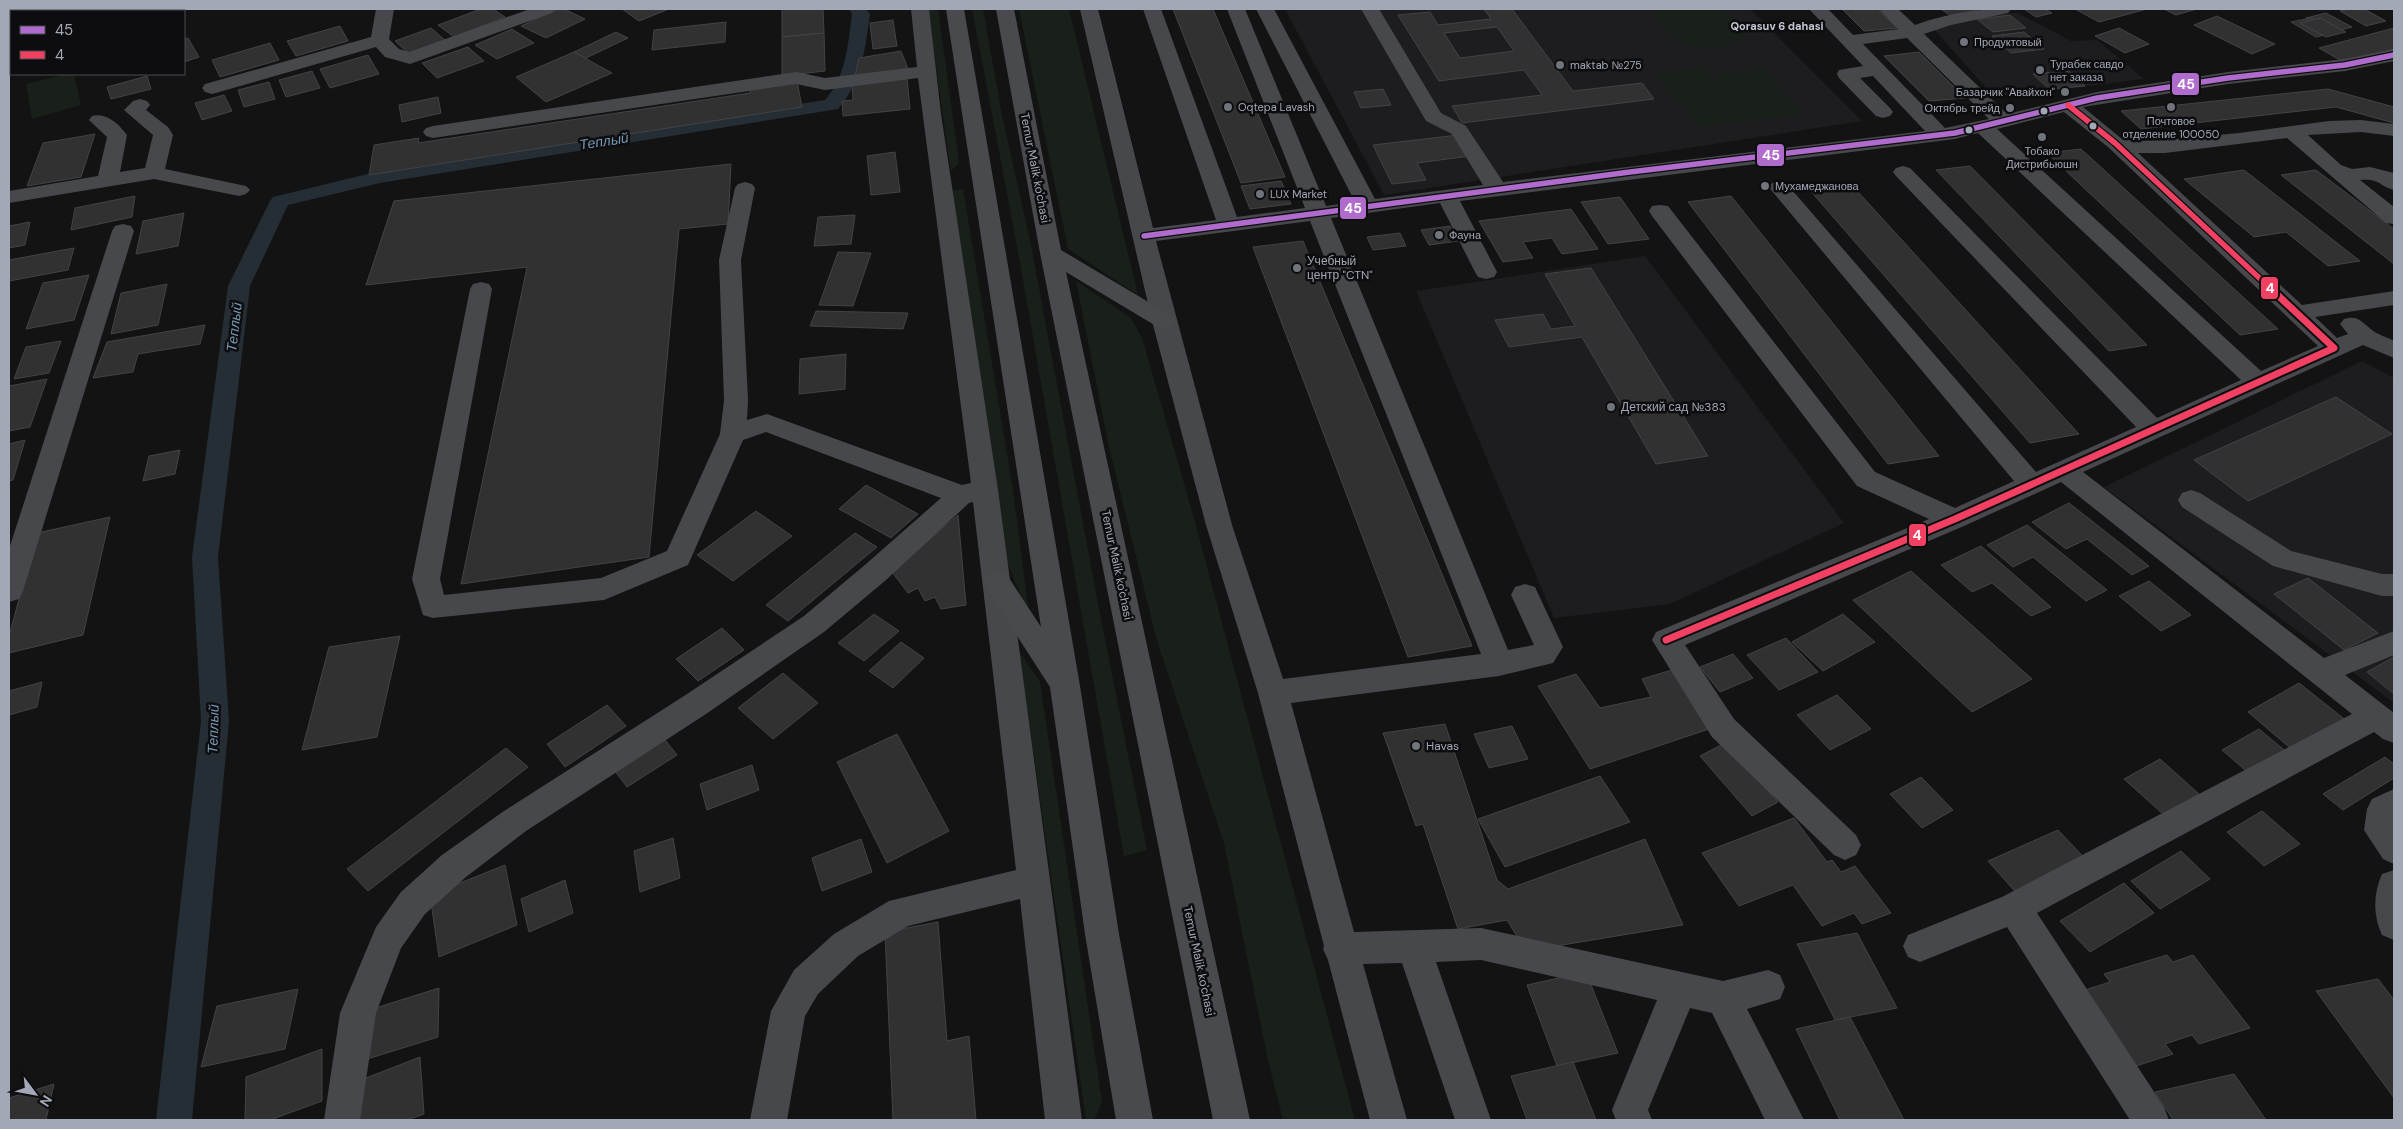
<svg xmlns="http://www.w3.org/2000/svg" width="2403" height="1129" font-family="'DM Sans',sans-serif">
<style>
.built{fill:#1d1d1f}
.green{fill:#19201a}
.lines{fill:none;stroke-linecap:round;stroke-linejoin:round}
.canal{fill:#252e35;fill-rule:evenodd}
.building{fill:#313132;stroke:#414347;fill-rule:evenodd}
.minor{fill:#47484c;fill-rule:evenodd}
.highway{fill:#494a4e;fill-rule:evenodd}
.bus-1-casing{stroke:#0d0d0f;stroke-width:8}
.bus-2-far1-casing{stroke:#0d0d0f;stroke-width:8}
.bus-2-casing{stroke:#0d0d0f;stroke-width:11}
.bus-1{stroke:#b06ccc;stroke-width:5.5}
.bus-2-far1{stroke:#f24062;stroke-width:5.5}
.bus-2{stroke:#f24062;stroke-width:7}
.poi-dot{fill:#70747c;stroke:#0d0d0f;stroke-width:2}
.bus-dot{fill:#a2a8b5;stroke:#0d0d0f;stroke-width:2}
.labels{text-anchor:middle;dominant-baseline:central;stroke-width:5;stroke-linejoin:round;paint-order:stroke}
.far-neighbourhood-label{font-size:11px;font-weight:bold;fill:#c3c7d1;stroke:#0d0d0f}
.far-poi-label{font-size:11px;fill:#a2a8b5;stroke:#0d0d0f;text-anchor:start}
.street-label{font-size:12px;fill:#a2a8b5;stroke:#0d0d0f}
.poi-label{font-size:12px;fill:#a2a8b5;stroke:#0d0d0f;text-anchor:start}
.water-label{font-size:14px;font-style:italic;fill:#7698b4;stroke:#0d0d0f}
.line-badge{stroke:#0d0d0f;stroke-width:2}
.badge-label{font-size:14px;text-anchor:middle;font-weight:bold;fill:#fff}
</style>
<rect width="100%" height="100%" fill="#131313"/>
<g class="built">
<polygon points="1285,9 1750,9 1862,121 1384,195"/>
<polygon points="2018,13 2071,41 2097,40 2144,79 1995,98 1926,20"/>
<polygon points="1645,256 1844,523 1670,604 1554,618 1416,291"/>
<polygon points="2362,361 2394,378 2394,703 2104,487"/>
</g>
<g class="green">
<polygon points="928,9 938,9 959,163 951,171"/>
<polygon points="972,9 983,9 1002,115 1031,245 1100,614 1147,850 1124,856 1017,246"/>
<polygon points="1019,9 1069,9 1138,295 1068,249"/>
<path d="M 1650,9 L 1724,9 L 1742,28 L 1744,35 C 1730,55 1690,50 1672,36 C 1664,29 1657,17 1650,9 Z"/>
<polygon points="1704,67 1751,121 1700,127 1655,73"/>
<polygon points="1764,69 1803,114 1752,120 1715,75"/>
<polygon points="67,74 74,74 81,105 32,119 26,84"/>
<polygon points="963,189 1013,490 1029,614 1006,560 951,191"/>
<polygon points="1076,281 1131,318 1142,338 1192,511 1355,1120 1283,1120 1268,1060 1224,843 1157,641 1109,447"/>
<polygon points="1015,645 1040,682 1102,1102 1094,1120 1086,1120 1030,729"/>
</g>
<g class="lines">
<path class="canal" d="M 849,9 L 866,9 L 870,14 C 865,49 862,82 838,109 L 380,183 L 288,205 L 250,286 L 218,557 L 229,721 L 192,1120 L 156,1120 L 201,721 L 192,557 L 228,286 L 270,201 L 273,197 L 380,171 L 825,100 C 846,77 848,44 852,14 Z"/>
</g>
<g class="building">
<polygon points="109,9 161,9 161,10 99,11"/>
<polygon points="481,9 493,9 505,17 454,37 438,25"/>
<polygon points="558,9 564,9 585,19 546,38 521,26"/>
<polygon points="622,9 669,9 639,21"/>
<polygon points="782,9 823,9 824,33 782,37"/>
<polygon points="1173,9 1213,9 1285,177 1241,183"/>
<path d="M 1484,9 L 1512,9 L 1573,91 L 1642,83 L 1654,99 L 1462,123 L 1452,106 L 1542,95 L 1524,70 L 1439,81 L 1398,15 L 1430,12 L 1438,25 L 1491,19 ZM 1497,27 L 1514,51 L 1460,58 L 1444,33 Z"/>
<polygon points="1842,9 1878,9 1897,28 1864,31"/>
<polygon points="1941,9 1976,9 1978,10 1951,16"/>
<polygon points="2024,9 2045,9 2052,13 2036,17"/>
<polygon points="2075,9 2147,9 2099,22"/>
<polygon points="2164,9 2197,9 2176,15"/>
<polygon points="2352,9 2364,9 2386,21 2366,26 2340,11"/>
<polygon points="2326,13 2352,27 2332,32 2306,18"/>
<polygon points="2010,15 2026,28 1993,32 1977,19"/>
<polygon points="2217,16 2275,44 2252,54 2194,25"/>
<polygon points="2311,18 2337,32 2316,37 2291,22"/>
<polygon points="2320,18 2346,32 2326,37 2300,23"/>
<polygon points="893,20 897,46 873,49 870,23"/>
<polygon points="726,22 725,42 652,50 654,30"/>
<polygon points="340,26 348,41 296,56 287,41"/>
<polygon points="431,28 446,41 409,54 395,41"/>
<polygon points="2119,28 2149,44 2125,53 2095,36"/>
<polygon points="2394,28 2394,49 2345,63 2319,48"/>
<polygon points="512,29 534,43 497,59 475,45"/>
<polygon points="616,32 628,38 586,58 574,52"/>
<polygon points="2024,32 2044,49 2011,53 1992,36"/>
<polygon points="824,33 825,71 782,76 782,37"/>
<polygon points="188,38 199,57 184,62 184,39"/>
<polygon points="270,43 279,60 220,77 212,60"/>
<polygon points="468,47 484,61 437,78 422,63"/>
<polygon points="901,51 908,69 855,76 859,58"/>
<polygon points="574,52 612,73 546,102 516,77"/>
<polygon points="1919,52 1965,98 1929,101 1884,56"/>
<polygon points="368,55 379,74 330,88 320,69"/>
<polygon points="312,71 320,88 286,97 279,80"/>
<polygon points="2069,71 2085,86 2049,89 2033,74"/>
<polygon points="147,76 151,89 111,99 107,87"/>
<polygon points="907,78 910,109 843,116 842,101 853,100 852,84"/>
<polygon points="797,81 802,107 369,175 374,145 419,138 418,143 750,93 750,88"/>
<polygon points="269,82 275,99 244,107 238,90"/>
<polygon points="1383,89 1391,105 1361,108 1354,92"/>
<polygon points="2328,89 2394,107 2394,123 2336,107 2141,129 2121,111"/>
<polygon points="224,95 232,111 202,120 195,103"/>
<polygon points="438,97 441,113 402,122 399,105"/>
<polygon points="95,134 81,177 27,186 43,143"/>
<polygon points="1458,135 1470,156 1417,163 1426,180 1392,184 1373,145"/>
<polygon points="2081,149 2278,329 2240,335 2047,153"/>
<polygon points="895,152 900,192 871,195 867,156"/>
<polygon points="731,164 728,224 679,229 649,557 461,584 527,267 366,285 394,201"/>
<polygon points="1970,166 2147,345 2109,351 1936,170"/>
<polygon points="2244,170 2360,261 2328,266 2286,232 2254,237 2184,179"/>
<polygon points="2316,170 2394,229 2394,264 2281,175"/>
<polygon points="1281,181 1291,204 1250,209 1241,186"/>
<polygon points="1849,182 2079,434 2030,443 1808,188"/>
<polygon points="135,196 132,217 71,230 75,208"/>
<polygon points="1731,196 1939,456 1888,464 1688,202"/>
<polygon points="1620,197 1649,239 1608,244 1581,202"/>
<polygon points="1571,209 1598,249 1562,254 1552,238 1523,242 1533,258 1503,262 1479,221"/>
<polygon points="184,213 178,246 136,254 143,221"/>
<polygon points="855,215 851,244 814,246 818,217"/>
<polygon points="30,222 25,245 9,248 9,226"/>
<polygon points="1450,226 1458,241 1429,245 1421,230"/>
<polygon points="1400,233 1406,246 1373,250 1367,237"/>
<polygon points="1303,241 1472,646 1408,657 1253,247"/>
<polygon points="74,248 68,270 9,281 9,260"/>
<polygon points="838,252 871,253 853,306 819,305"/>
<polygon points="1591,268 1708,456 1656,464 1582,337 1509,347 1495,320 1543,314 1551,329 1575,326 1545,274"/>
<polygon points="89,275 74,320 26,329 43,283"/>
<polygon points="167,284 158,325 111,334 121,293"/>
<polygon points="816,311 908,313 903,329 810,326"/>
<polygon points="205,325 200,344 138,354 133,372 93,378 107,342"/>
<polygon points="61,341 49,373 14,379 26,347"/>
<polygon points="846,354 845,389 799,394 800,359"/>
<polygon points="47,379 30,427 9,431 9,386"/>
<polygon points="2336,397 2392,434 2248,501 2194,460"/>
<polygon points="25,440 13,480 9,481 9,444"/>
<polygon points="180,450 175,474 143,481 149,456"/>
<polygon points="866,485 918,514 891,538 839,509"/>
<polygon points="2069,503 2149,566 2132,575 2087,539 2066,549 2032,522"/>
<polygon points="756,511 792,536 733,581 697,555"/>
<polygon points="958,515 966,605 941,609 935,597 925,601 918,588 908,593 892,572"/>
<polygon points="110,517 83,635 9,653 9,636 37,533"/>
<polygon points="2027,525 2107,590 2086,601 2033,557 2013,567 1987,545"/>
<polygon points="855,533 877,547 788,621 766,605"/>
<polygon points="1981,546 2051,607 2031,616 1992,583 1972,592 1941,565"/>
<polygon points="1911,571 2032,679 1972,712 1853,600"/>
<polygon points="2308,578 2378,633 2344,650 2274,594"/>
<polygon points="2149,581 2191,615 2161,631 2119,596"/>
<polygon points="874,614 899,631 864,661 838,643"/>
<polygon points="1843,614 1875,642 1823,671 1792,642"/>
<polygon points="722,628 744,650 698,681 676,659"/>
<polygon points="400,636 377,737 302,750 329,647"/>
<polygon points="1786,638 1818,672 1779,690 1747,655"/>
<polygon points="901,642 924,658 893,688 869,671"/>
<polygon points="1733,654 1753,678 1720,692 1700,667"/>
<polygon points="2394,657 2394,694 2367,672"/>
<polygon points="1672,670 1709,729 1590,769 1538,686 1576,674 1600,708 1651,697 1642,679"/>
<polygon points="783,673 818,703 773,739 738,708"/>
<polygon points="42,682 37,707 9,715 9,691"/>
<polygon points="2299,683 2348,722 2296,753 2248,712"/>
<polygon points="1837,695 1871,729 1830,750 1797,715"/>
<polygon points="607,705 626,726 565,767 547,744"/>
<polygon points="1445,724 1497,880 1508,889 1645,839 1683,925 1526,951 1507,920 1458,929 1423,824 1416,826 1383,733"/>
<polygon points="1512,726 1528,759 1489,768 1474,734"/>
<polygon points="2259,729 2289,754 2252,776 2222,750"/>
<polygon points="897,734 949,831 887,863 837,762"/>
<polygon points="662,736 677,755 627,787 612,767"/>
<polygon points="1725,743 1778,802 1752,816 1700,756"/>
<polygon points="506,748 528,767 368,891 347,869"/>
<polygon points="2385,757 2394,764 2394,778 2343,810 2323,794"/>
<polygon points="2160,759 2199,794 2164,815 2124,779"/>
<polygon points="752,765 759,790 707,810 700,784"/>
<polygon points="1600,776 1630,822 1505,867 1478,819"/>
<polygon points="1921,777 1953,810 1922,828 1890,794"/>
<polygon points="2262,811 2300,844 2264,866 2227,832"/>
<polygon points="1794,818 1827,862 1832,860 1841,872 1855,866 1891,913 1862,924 1854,913 1822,926 1793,885 1739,906 1702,853"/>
<polygon points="2058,830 2091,865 2020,897 1988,861"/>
<polygon points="673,838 680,878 640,892 634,851"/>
<polygon points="861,839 872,872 822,891 812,858"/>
<polygon points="2181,851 2210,879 2160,909 2131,881"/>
<polygon points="505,865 517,925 439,957 430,895"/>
<polygon points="565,880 573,913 529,932 521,899"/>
<polygon points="2124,883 2154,913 2090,952 2060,921"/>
<polygon points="938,922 947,1041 969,1036 976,1120 893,1120 885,932"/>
<polygon points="1857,933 1897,1008 1835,1020 1797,944"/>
<polygon points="2167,955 2173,962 2193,955 2250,1028 2199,1044 2192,1035 2165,1044 2173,1054 2136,1066 2082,991 2110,982 2104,974"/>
<polygon points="1586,972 1618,1053 1557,1066 1527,985"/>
<polygon points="2378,979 2394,1000 2394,1098 2316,991"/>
<polygon points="439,988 438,1037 361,1061 363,1012"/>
<polygon points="298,989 285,1049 201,1067 217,1006"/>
<polygon points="1850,1017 1904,1120 1840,1120 1796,1029"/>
<polygon points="322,1049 322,1101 270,1120 245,1120 246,1077"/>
<polygon points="420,1057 424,1114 407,1120 354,1120 353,1083"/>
<polygon points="1573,1062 1596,1120 1527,1120 1511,1076"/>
<polygon points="2234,1074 2266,1120 2173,1120 2155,1092"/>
<polygon points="54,1084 46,1120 9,1120 9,1098"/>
</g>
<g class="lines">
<g class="minor">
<polygon points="376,9 394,9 389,39 399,49 409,52 530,9 555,9 552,13 410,64 385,57 376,47 212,94 205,92 202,88 205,84 371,37"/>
<polygon points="911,9 929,9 941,114 998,490 1082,1120 1045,1120 1020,899 908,926 858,956 818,994 805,1016 787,1120 750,1120 771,1011 794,970 834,934 889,901 1016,870 973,502 969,503 886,580 824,632 706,714 526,831 466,877 425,914 401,948 376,1013 360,1120 324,1120 340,1013 376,927 401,892 442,855 504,811 684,696 804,616 866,564 941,498 766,432 743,440 688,565 604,600 433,618 423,615 412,579 470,289 473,284 481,282 489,284 492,289 440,579 444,595 601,578 667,551 720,434 724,400 719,260 735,188 738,184 745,182 752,184 755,188 741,260 748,400 747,420 767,414 962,485 971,483 918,78 825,90 796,84 433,138 426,136 423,132 426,128 433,126 796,72 825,78 917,67"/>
<path d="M 1080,9 L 1098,9 L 1153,228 L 1216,220 L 1143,9 L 1161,9 L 1237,217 L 1305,208 L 1227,9 L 1245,9 L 1326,206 L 1355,202 L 1256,9 L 1274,9 L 1375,199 L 1483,185 L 1452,134 L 1426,121 L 1361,9 L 1379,9 L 1441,113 L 1466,126 L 1503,182 L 1925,131 L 1873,76 L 1860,78 L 1890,108 L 1893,112 L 1890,116 L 1883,118 L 1876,116 L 1839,78 L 1837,74 L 1839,70 L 1863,66 L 1809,9 L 1828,9 L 1853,35 L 1898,29 L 1879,9 L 1898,9 L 1915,25 C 1950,13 1974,9 2011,9 L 2008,13 L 1951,25 L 1924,34 L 2007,114 L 2097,92 L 2228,72 L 2345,59 L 2394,49 L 2394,61 L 2345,71 L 2228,84 L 2083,107 L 2122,139 L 2135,141 L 2165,140 L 2239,133 L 2329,121 L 2361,120 L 2394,124 L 2394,136 L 2361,132 L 2308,135 L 2341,165 L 2352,169 L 2370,167 L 2394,173 L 2394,190 C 2379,186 2380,178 2360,180 L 2394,207 L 2394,224 L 2386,223 L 2287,138 L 2165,153 L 2138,153 L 2302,305 L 2394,291 L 2394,305 L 2315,317 L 2337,338 L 2348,334 L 2340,324 L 2344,319 C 2359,315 2361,322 2372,330 C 2378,335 2387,337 2394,341 L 2394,358 L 2363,345 L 2083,472 L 2324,658 L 2394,631 L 2394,655 L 2345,675 L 2394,713 L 2394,743 L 2383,739 L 2374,732 L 2037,913 L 2164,1107 L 2169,1120 L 2130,1120 L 2007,927 L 1920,962 L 1908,957 L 1903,946 L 1908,935 L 2002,897 L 2352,714 L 2061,482 L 1964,526 L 1685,645 L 1734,719 L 1856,835 L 1861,845 L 1856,855 L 1845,860 L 1834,855 L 1712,737 L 1652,640 L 1656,632 L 1929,519 L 1857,486 L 1652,216 L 1649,211 L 1652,206 L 1660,205 L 1668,206 L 1875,472 L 1955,508 L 2014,481 L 1772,191 L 1769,187 L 1772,183 L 1779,181 L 1786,183 L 2036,472 L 2136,427 L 1896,176 L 1893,172 L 1896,168 L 1903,166 L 1910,168 L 2157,418 L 2241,380 L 1978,133 L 1955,139 L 1460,201 L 1497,272 L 1494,277 L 1486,279 L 1478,277 L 1475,272 L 1440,203 L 1331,218 L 1508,650 L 1534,645 L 1511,595 L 1515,587 L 1525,584 L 1535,587 L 1563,647 L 1553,663 L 1499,676 L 1291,703 L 1354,932 L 1481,928 L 1723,981 L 1768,970 L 1780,975 L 1785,987 L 1780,999 L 1747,1009 L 1804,1120 L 1765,1120 L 1712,1013 L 1690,1008 L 1648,1110 L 1652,1120 L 1616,1120 L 1612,1110 L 1657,1000 L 1481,960 L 1436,962 L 1491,1120 L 1455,1120 L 1402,963 L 1363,964 L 1407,1120 L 1370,1120 L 1328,960 L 1323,949 L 1324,946 L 1258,693 L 1206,525 L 1152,321 ZM 1907,38 L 1989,119 L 1945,128 L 1863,44 ZM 2064,112 L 2108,147 L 2318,346 L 2261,371 L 1997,129 ZM 1310,221 L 1481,654 L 1283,679 L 1232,525 L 1156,241 Z"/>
<path d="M 140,99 L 147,101 L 150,105 L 146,110 L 168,127 L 173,135 L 165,169 L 246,186 L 250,190 L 246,194 L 239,196 L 154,179 L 9,203 L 9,191 L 98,176 L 107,137 L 89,120 L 92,116 C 106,112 119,124 127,135 L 120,172 L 145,168 L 153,135 L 124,110 L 133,101 Z"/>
<polygon points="123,224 131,226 134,231 23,591 19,599 9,602 9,549 112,231 115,226"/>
<polygon points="2191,490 2200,493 2291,551 2382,574 2394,574 2394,596 2382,596 2273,566 2182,507 2178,500 2182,493"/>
<polygon points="2394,789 2394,864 2383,859 2364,830 2367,809 2372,799"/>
<path d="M 2394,870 L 2394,940 L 2382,935 C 2373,916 2373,894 2382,874 Z"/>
</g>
<g class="highway">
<polygon points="946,9 964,9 1080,686 1119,934 1153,1120 1116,1120 1085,934 1050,687 983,583 987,575 997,572 1007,575 1041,627"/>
<polygon points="996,9 1014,9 1061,250 1172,316 1176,321 1172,326 1164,329 1156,326 1066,272 1250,1120 1213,1120 1040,253"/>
</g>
<defs>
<polyline id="bus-1" points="1144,236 1630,172 1955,133 2097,98 2228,78 2345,65 2394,55"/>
<polyline id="bus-2-far1" points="2068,105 2115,143 2270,288"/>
<polyline id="bus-2" points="1666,640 1955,519 2334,348 2269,287"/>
</defs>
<use href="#bus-1" class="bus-1-casing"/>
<use href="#bus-2-far1" class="bus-2-far1-casing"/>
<use href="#bus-2" class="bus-2-casing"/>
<use href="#bus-1" class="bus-1"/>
<use href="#bus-2-far1" class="bus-2-far1"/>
<use href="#bus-2" class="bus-2"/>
</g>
<g class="poi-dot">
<circle cx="1964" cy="42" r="5"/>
<circle cx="1560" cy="65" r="5"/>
<circle cx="2040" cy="70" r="5"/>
<circle cx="2065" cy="92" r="5"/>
<circle cx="1228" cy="107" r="5"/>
<circle cx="2171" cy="107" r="5"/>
<circle cx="2010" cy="108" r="5"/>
<circle cx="2042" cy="137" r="5"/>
<circle cx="1765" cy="186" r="5"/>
<circle cx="1260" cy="194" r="5"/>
<circle cx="1439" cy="235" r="5"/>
<circle cx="1297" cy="268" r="5"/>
<circle cx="1611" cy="407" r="5"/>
<circle cx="1416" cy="746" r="5"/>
</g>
<g class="bus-dot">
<circle cx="2044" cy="111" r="4.5"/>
<circle cx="2093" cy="126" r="4.5"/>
<circle cx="1969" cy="130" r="4.5"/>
</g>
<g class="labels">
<g class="far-neighbourhood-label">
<text x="1777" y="26">Qorasuv 6 dahasi</text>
</g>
<g class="far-poi-label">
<text x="1974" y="42">Продуктовый</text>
<text x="2050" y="64">Турабек савдо<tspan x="2050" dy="13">нет заказа</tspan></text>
<text x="1570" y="65">maktab №275</text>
<text x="2055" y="92" text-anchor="end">Базарчик "Авайхон"</text>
<text x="1238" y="107">Oqtepa Lavash</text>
<text x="2000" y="108" text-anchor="end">Октябрь трейд</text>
<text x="2171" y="121" text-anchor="middle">Почтовое<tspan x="2171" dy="13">отделение 100050</tspan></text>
<text x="2042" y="151" text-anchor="middle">Тобако<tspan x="2042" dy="13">Дистрибьюшн</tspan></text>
<text x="1775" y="186">Мухамеджанова</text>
<text x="1270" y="194">LUX Market</text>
<text x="1449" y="235">Фауна</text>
</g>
<g class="street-label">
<text transform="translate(1035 168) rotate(79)">Temur Malik ko'chasi</text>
<text transform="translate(1117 565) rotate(78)">Temur Malik ko'chasi</text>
<text transform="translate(1199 961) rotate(78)">Temur Malik ko'chasi</text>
</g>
<g class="poi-label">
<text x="1307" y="261">Учебный<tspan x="1307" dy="14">центр "CTN"</tspan></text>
<text x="1621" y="407">Детский сад №383</text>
<text x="1426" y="746">Havas</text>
</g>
<g class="water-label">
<text transform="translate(604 141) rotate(-9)">Теплый</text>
<text transform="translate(234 327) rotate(-83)">Теплый</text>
<text transform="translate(213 729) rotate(-88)">Теплый</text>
</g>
</g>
<g class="line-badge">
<rect x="2171" y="72" width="29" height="24" rx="5" fill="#b06ccc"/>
<rect x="1756" y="143" width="29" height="24" rx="5" fill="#b06ccc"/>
<rect x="1339" y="196" width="28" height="24" rx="5" fill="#b06ccc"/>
<rect x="2260" y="276" width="19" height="24" rx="5" fill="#f24062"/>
<rect x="1908" y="523" width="19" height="24" rx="5" fill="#f24062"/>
</g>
<g class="badge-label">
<text x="2186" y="89">45</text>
<text x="1771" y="160">45</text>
<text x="1353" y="213">45</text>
<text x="2270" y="293">4</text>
<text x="1917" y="540">4</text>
</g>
<rect width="2403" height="1129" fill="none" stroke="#a2a8b5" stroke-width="20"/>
<rect x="10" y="10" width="175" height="65" fill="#0d0d0f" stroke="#494b51"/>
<rect x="20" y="26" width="25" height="8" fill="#b06ccc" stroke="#494b51"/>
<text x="55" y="35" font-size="15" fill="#a2a8b5">45</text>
<rect x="20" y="51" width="25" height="8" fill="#f24062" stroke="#494b51"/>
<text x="55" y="60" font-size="15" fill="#a2a8b5">4</text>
<g transform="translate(35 1094) rotate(122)" stroke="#0d0d0f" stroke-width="4" paint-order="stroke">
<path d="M0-4L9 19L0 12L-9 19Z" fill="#a2a8b5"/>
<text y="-8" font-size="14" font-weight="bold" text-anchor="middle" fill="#a2a8b5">N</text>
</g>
</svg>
